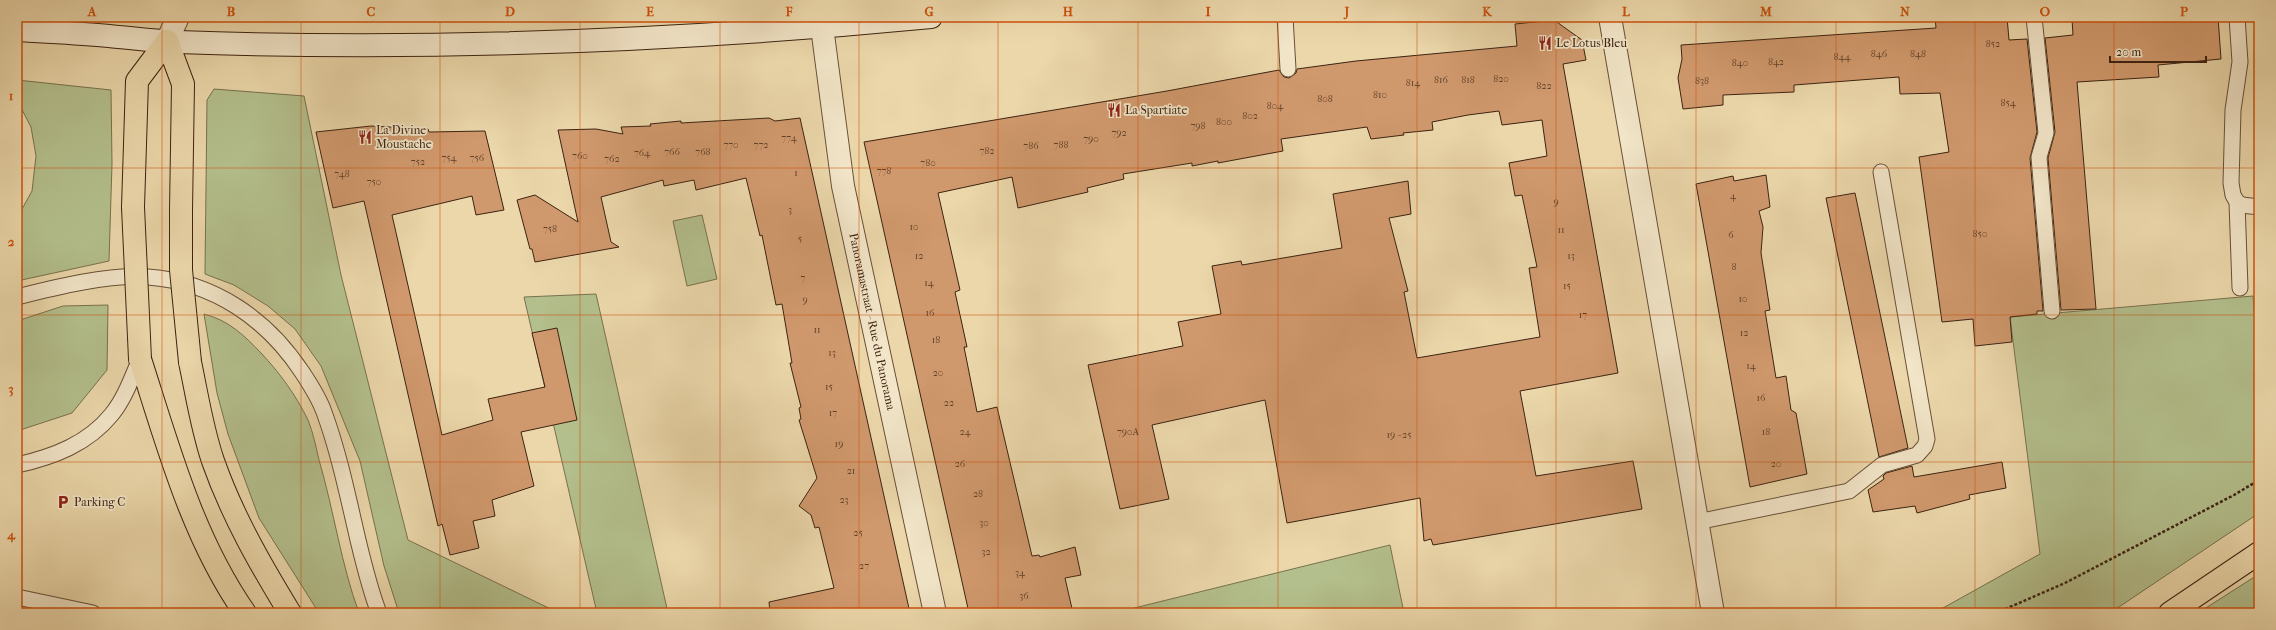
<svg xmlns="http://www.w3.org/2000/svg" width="2276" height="630" font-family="'IM FELL French Canon',serif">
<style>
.green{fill:#b3bf8c;stroke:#78714e}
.building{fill:#d0996d;stroke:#3c2311}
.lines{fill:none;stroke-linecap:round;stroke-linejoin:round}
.service-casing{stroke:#685037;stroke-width:17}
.minor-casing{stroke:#685037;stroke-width:24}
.secondary-casing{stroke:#3c2311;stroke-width:24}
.motorway-casing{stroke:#3c2311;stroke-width:24}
.path{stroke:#3c2311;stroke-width:2.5;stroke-dasharray:3 2;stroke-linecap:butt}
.service{stroke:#f2e5c8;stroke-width:15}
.minor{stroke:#f2e5c8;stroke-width:22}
.secondary{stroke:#f2e5c8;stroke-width:22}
.motorway{stroke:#ebd7aa;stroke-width:22}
.motorway-bridge-casing{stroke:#3c2311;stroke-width:24;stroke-linecap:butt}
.motorway-bridge{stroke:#ebd7aa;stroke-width:22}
.grid{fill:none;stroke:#ce510d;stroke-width:1;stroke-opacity:0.55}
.labels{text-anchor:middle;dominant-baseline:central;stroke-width:3.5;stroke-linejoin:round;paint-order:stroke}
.number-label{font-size:10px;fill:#614028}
.poi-label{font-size:12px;fill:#3c2311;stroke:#f2e5c8;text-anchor:start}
.street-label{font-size:12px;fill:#3c2311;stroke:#f2e5c8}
.neatline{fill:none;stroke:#ce510d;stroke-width:1.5}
.grid-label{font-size:13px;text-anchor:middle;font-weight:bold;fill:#ce510d}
</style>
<rect width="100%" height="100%" fill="#ebd7aa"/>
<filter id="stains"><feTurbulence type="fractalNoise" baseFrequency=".005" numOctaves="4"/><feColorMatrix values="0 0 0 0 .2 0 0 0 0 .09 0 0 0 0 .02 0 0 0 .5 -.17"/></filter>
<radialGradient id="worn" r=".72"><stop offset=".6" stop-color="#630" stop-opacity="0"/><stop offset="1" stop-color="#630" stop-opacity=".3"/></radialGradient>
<g class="green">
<polygon points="17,80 111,90 112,164 109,261 17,281 17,218 32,191 36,156 31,127 17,100"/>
<polygon points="214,89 304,96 341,275 408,540 559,613 399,613 384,566 360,461 321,366 295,329 268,306 234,285 205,274 207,100"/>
<polygon points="702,215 717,279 687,286 673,221"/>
<polygon points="596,294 668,613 597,613 524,297"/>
<polygon points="2253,296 2257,341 2259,341 2259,513 2110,613 1934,613 2040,554 2010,317"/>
<polygon points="108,305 107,370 72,413 17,431 17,321 63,306"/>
<path d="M 204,314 C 228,320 244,335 261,353 C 279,372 296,395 308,420 C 313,432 316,447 319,460 C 334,511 341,564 359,613 L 319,613 L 259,518 L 228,434 L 217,393 Z"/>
<polygon points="1390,545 1404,613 1114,613"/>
<polygon points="2259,574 2259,613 2198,613"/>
</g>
<g class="building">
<polygon points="1935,17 2007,17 2009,40 2027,39 2037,132 2030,158 2043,311 2037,311 2037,314 2010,317 2012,342 1975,346 1973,319 1942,322 1919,157 1949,152 1940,93 1900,94 1899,77 1794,85 1794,92 1723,95 1723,105 1683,109 1678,78 1682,59 1681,45 1936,28"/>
<polygon points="2111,17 2218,17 2221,59 2158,65 2159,77 2077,82 2096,309 2061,310 2048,158 2055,132 2045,38 2073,35 2072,19"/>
<polygon points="1554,20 1582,40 1586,60 1563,64 1618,373 1520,391 1536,476 1633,461 1642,509 1433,545 1431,539 1424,541 1420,498 1287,523 1265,400 1152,425 1169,499 1120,509 1088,365 1183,346 1178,322 1221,314 1212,266 1241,261 1242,265 1342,248 1333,194 1408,181 1411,214 1389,218 1408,291 1404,292 1417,358 1540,337 1529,268 1537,267 1522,195 1515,196 1509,163 1547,156 1542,120 1502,125 1499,111 1468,115 1432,122 1433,130 1403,133 1404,135 1371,139 1367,127 1281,139 1283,151 1218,163 1218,161 1192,166 1192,163 1123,174 1124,179 1087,188 1088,192 1018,208 1012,177 938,193 960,290 955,292 967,347 964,347 977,412 997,407 1032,556 1039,555 1040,557 1075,547 1081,575 1065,578 1073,613 969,613 864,142 1167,91 1279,70 1284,77 1289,78 1296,73 1297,69 1356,61 1517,46 1515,24"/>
<polygon points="769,118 775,121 800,118 910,613 770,613 769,602 834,588 819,527 815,528 811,515 799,506 817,478 799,420 801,419 799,408 801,407 790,363 792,363 782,304 776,305 762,235 760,236 746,178 696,190 694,180 664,186 663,180 601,197 611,242 619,247 535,262 532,249 530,249 517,200 535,195 578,222 558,130 596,129 623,134 621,127 651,126 650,124 681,121 681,123"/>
<polygon points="371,126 428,129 429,132 485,131 504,210 476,215 472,196 392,215 442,435 493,420 488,399 545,387 532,333 557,328 577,420 521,432 534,486 492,500 495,516 473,521 479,548 450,555 442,524 438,526 364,201 333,208 316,132"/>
<polygon points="1766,175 1770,207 1759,211 1763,227 1761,253 1770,310 1765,311 1776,378 1786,376 1791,410 1796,413 1807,474 1750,487 1696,184 1733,176 1734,181"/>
<polygon points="1855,193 1908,448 1879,457 1826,198"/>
<polygon points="2002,462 2006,488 1969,495 1970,499 1917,513 1915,506 1873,512 1868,490 1884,479 1883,476 1886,473 1912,466 1914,477"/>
</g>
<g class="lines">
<defs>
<g id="service">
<polyline points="1285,17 1288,69"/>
<polyline points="2034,17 2046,133 2039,157 2052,311"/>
<polyline points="2237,17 2240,62 2233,110 2231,183 2233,195 2237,202 2240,288"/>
<polyline points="2237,202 2242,205 2259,207"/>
<path d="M 17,297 C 56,287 109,274 148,277 C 214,282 267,319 302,372 C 310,384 319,398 324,412 C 339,453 348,497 358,540 C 364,565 370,590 379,613"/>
<path d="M 17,465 C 53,457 88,444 112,414 C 125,398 132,377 140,359"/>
<polyline points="1697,522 1849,491 1882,465 1917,455 1925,446 1927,439 1881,172"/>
<polyline points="17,597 93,613"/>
</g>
<g id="minor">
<polyline points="1610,17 1713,613"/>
<path id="s1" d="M 822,27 L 843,186 L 935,613"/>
<polyline points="167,41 178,17"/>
</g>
<path id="secondary" d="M 17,30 C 48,32 78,33 109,36 C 132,38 155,41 178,42 C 429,51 681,41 931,17"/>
<g id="motorway">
<polyline points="167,41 183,84 181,210"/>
<polyline points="133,207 137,81 167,41"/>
<path d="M 140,359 C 168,446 192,537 245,613"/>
<path d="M 190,362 C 197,395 202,429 213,461 C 232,515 260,564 290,613"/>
<polyline points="2170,613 2259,553"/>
</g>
</defs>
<use href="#service" class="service-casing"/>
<use href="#minor" class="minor-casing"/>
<use href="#secondary" class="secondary-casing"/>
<use href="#motorway" class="motorway-casing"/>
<polyline class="path" points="1996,613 2065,583 2234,495 2259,480"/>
<use href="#service" class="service"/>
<use href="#minor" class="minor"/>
<use href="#secondary" class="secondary"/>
<use href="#motorway" class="motorway"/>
<defs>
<g id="motorway-bridge">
<polyline points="133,207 140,359"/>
<polyline points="181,210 181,270 190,362"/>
</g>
</defs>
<use href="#motorway-bridge" class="motorway-bridge-casing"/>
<use href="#motorway-bridge" class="motorway-bridge"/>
</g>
<path class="grid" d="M 162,17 L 162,613M 301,17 L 301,613M 440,17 L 440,613M 580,17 L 580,613M 720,17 L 720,613M 859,17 L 859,613M 998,17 L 998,613M 1138,17 L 1138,613M 1278,17 L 1278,613M 1417,17 L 1417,613M 1556,17 L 1556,613M 1696,17 L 1696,613M 1836,17 L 1836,613M 1975,17 L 1975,613M 2114,17 L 2114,613M 17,168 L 2259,168M 17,315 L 2259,315M 17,462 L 2259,462"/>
<defs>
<symbol id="restaurant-bare" viewBox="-9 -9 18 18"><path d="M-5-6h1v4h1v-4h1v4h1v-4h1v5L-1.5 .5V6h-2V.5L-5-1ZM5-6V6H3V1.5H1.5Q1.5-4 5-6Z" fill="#8f2418" stroke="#f2e5c8" stroke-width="2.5" paint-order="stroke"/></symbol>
<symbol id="parking-bare" viewBox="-9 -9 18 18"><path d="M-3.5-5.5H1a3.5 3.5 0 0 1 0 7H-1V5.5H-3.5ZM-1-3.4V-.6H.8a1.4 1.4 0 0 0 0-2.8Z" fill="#8f2418" stroke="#f2e5c8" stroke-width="2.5" paint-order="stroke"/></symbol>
</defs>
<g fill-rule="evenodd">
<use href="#restaurant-bare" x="1535" y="33" width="20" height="20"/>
<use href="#restaurant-bare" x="1104" y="100" width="20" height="20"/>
<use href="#restaurant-bare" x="355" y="127" width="20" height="20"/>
<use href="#parking-bare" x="53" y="492" width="20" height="20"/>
</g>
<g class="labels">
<g class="number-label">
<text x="1993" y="44">852</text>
<text x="1879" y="54">846</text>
<text x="1918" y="54">848</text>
<text x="1842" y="57">844</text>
<text x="1776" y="62">842</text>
<text x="1740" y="63">840</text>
<text x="1501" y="79">820</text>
<text x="1441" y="80">816</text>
<text x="1468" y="80">818</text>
<text x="1702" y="81">838</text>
<text x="1413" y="83">814</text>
<text x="1544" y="86">822</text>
<text x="1380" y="95">810</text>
<text x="1325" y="99">808</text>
<text x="2008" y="103">854</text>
<text x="1275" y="106">804</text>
<text x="1250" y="116">802</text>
<text x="1224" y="122">800</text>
<text x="1198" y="126">798</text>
<text x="1119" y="133">792</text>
<text x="789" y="138">774</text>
<text x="1091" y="139">790</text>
<text x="731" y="145">770</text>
<text x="761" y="145">772</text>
<text x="1061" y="145">788</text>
<text x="1031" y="146">786</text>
<text x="987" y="151">782</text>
<text x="672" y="152">766</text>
<text x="703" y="152">768</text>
<text x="642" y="153">764</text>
<text x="580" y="156">760</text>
<text x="449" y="158">754</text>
<text x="477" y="158">756</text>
<text x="612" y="159">762</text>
<text x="418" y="162">752</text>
<text x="928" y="163">780</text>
<text x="884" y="171">778</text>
<text x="796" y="173">1</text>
<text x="342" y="174">748</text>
<text x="374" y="182">750</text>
<text x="1733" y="196">4</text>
<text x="1556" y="202">9</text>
<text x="790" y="210">3</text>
<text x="914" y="227">10</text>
<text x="550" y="229">758</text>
<text x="1561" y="230">11</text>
<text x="1980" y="234">850</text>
<text x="1731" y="235">6</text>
<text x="800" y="239">5</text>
<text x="919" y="256">12</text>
<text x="1571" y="256">13</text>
<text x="1734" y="267">8</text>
<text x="803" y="278">7</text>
<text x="929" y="283">14</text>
<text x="1567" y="286">15</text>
<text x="1743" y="299">10</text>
<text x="805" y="300">9</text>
<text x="930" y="313">16</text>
<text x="1583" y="315">17</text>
<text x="817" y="330">11</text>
<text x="1744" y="333">12</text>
<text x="936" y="340">18</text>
<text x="832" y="353">13</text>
<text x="1751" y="366">14</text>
<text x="938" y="373">20</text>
<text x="829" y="387">15</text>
<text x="1761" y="398">16</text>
<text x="949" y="403">22</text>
<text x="833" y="413">17</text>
<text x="965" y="432">24</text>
<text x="1128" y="432">790A</text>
<text x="1766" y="432">18</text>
<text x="1399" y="435">19 - 25</text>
<text x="839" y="444">19</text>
<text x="960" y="464">26</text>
<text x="1776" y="464">20</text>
<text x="851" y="471">21</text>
<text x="978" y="494">28</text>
<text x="844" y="500">23</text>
<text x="984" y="523">30</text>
<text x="858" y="533">25</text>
<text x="986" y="552">32</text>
<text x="864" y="566">27</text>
<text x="1020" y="573">34</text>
<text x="1024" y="596">36</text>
</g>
<g class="poi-label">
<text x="1556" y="43">Le Lotus Bleu</text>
<text x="1125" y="110">La Spartiate</text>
<text x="376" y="130">La Divine<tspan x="376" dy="14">Moustache</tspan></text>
<text x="74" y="502">Parking C</text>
</g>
<g class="street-label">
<text stroke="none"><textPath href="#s1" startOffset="299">Panoramastraat - Rue du Panorama</textPath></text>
</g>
</g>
<rect width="2276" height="630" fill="none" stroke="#ebd7aa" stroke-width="44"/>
<path d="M2110 56v6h96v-6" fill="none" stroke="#3c2311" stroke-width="2"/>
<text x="2116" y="56" font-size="12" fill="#3c2311" stroke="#f2e5c8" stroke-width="3" paint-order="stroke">20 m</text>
<rect x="22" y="22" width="2232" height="586" class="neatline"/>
<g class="grid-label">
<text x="92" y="16">A</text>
<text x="231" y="16">B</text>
<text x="371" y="16">C</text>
<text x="510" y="16">D</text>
<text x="650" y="16">E</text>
<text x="789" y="16">F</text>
<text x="929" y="16">G</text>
<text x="1068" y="16">H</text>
<text x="1208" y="16">I</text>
<text x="1347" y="16">J</text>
<text x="1487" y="16">K</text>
<text x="1626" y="16">L</text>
<text x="1766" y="16">M</text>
<text x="1905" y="16">N</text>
<text x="2045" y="16">O</text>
<text x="2184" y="16">P</text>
<text x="11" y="100">1</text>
<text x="11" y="246">2</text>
<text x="11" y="393">3</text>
<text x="11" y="539">4</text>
</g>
<rect width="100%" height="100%" filter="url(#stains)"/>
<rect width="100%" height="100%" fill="url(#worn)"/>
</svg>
